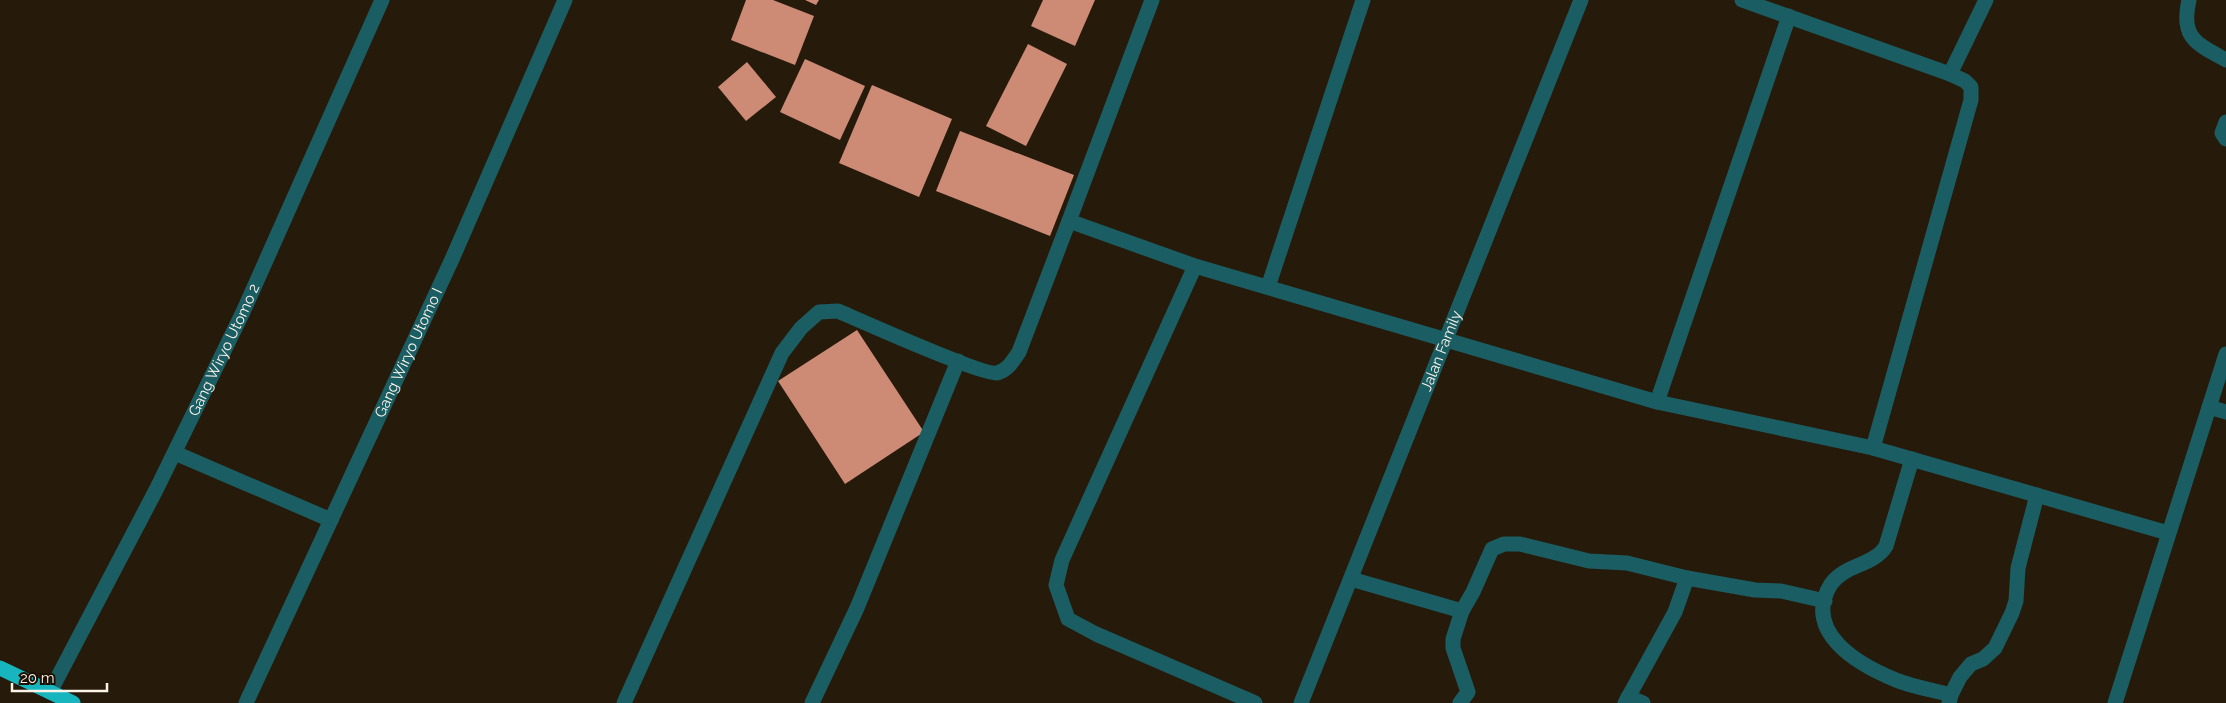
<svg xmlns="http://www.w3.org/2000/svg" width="2226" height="703" font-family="Raleway,sans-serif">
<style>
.building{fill:#cd8b76}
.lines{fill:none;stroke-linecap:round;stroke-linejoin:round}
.minor{stroke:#1a5e63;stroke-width:15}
.highway{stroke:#17b6bf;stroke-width:15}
.labels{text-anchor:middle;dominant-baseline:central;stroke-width:5;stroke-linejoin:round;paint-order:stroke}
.street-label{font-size:15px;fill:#fcf3e9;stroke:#1d1003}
</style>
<rect width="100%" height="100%" fill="#261a0a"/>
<g class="building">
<polygon points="746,0 773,0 814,16 795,65 731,40"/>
<polygon points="805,0 819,0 816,5"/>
<polygon points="1043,0 1095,0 1075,46 1031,26"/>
<polygon points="1028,44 1067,64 1026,146 986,126"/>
<polygon points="805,59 865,86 840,140 780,112"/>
<polygon points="747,62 776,97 746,121 718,87"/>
<polygon points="872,85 952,119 919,197 839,163"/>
<polygon points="960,131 1074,175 1050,236 936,191"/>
<polygon points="857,330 924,432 845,484 778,381"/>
</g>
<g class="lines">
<g class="minor">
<polyline points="1742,0 1950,74 1965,81 1971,87 1971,100 1873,448"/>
<path d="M 2189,0 C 2180,38 2197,44 2226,60"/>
<polyline points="1950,74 1986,0"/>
<polyline points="2226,122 2222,133 2226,139"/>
<polyline points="1069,221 1152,0"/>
<polyline points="1195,266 1062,560 1056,585 1068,619 1096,634 1255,703"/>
<polyline points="1268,287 1363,0"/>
<polyline points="1657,402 1789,16"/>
<polyline points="2209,407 2226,412"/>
<polyline points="175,453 331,520"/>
<path d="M 1912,459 L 1886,546 C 1874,566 1845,564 1831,584 C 1801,632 1859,665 1896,680 C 1913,687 1933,690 1951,695"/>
<polyline points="1351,579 1462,611 1473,592 1492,549 1504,544 1520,544 1589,561 1627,563 1687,578"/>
<path id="s1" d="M 50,692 L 156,490 L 243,312 L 382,0"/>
<polyline points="1628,697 1643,703"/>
<path id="s2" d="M 246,703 L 453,257 L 565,0"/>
<path d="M 624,703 L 782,353 L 801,328 L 819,312 L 838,311 C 859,320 984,376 997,373 C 1008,370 1013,361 1019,352 L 1069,221 L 1195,266 L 1657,402 L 1873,448 L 2168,533"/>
<polyline points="812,703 857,608 958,361"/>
<path id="s3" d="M 1301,703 L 1581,0"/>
<polyline points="1460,703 1468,692 1453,648 1453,639 1462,611"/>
<polyline points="1625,703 1675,612 1687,578 1755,590 1781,591 1825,601"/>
<polyline points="1949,703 1951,695 1960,677 1971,664 1983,659 1995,648 2012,613 2016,601 2018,568 2037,495"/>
<polyline points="2115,703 2226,354"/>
</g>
<polyline class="highway" points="0,668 73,703"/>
</g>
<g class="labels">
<g class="street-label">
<text stroke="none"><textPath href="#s1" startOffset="384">Gang Wiryo Utomo 2</textPath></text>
<text stroke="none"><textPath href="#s3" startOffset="379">Jalan Family</textPath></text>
<text stroke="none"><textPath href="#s2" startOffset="386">Gang Wiryo Utomo I</textPath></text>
</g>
</g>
<path d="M12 683v8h95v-8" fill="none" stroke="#fcf3e9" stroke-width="2.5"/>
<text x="20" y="683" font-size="15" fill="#fcf3e9" stroke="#1d1003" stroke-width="4" paint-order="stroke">20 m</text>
</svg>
